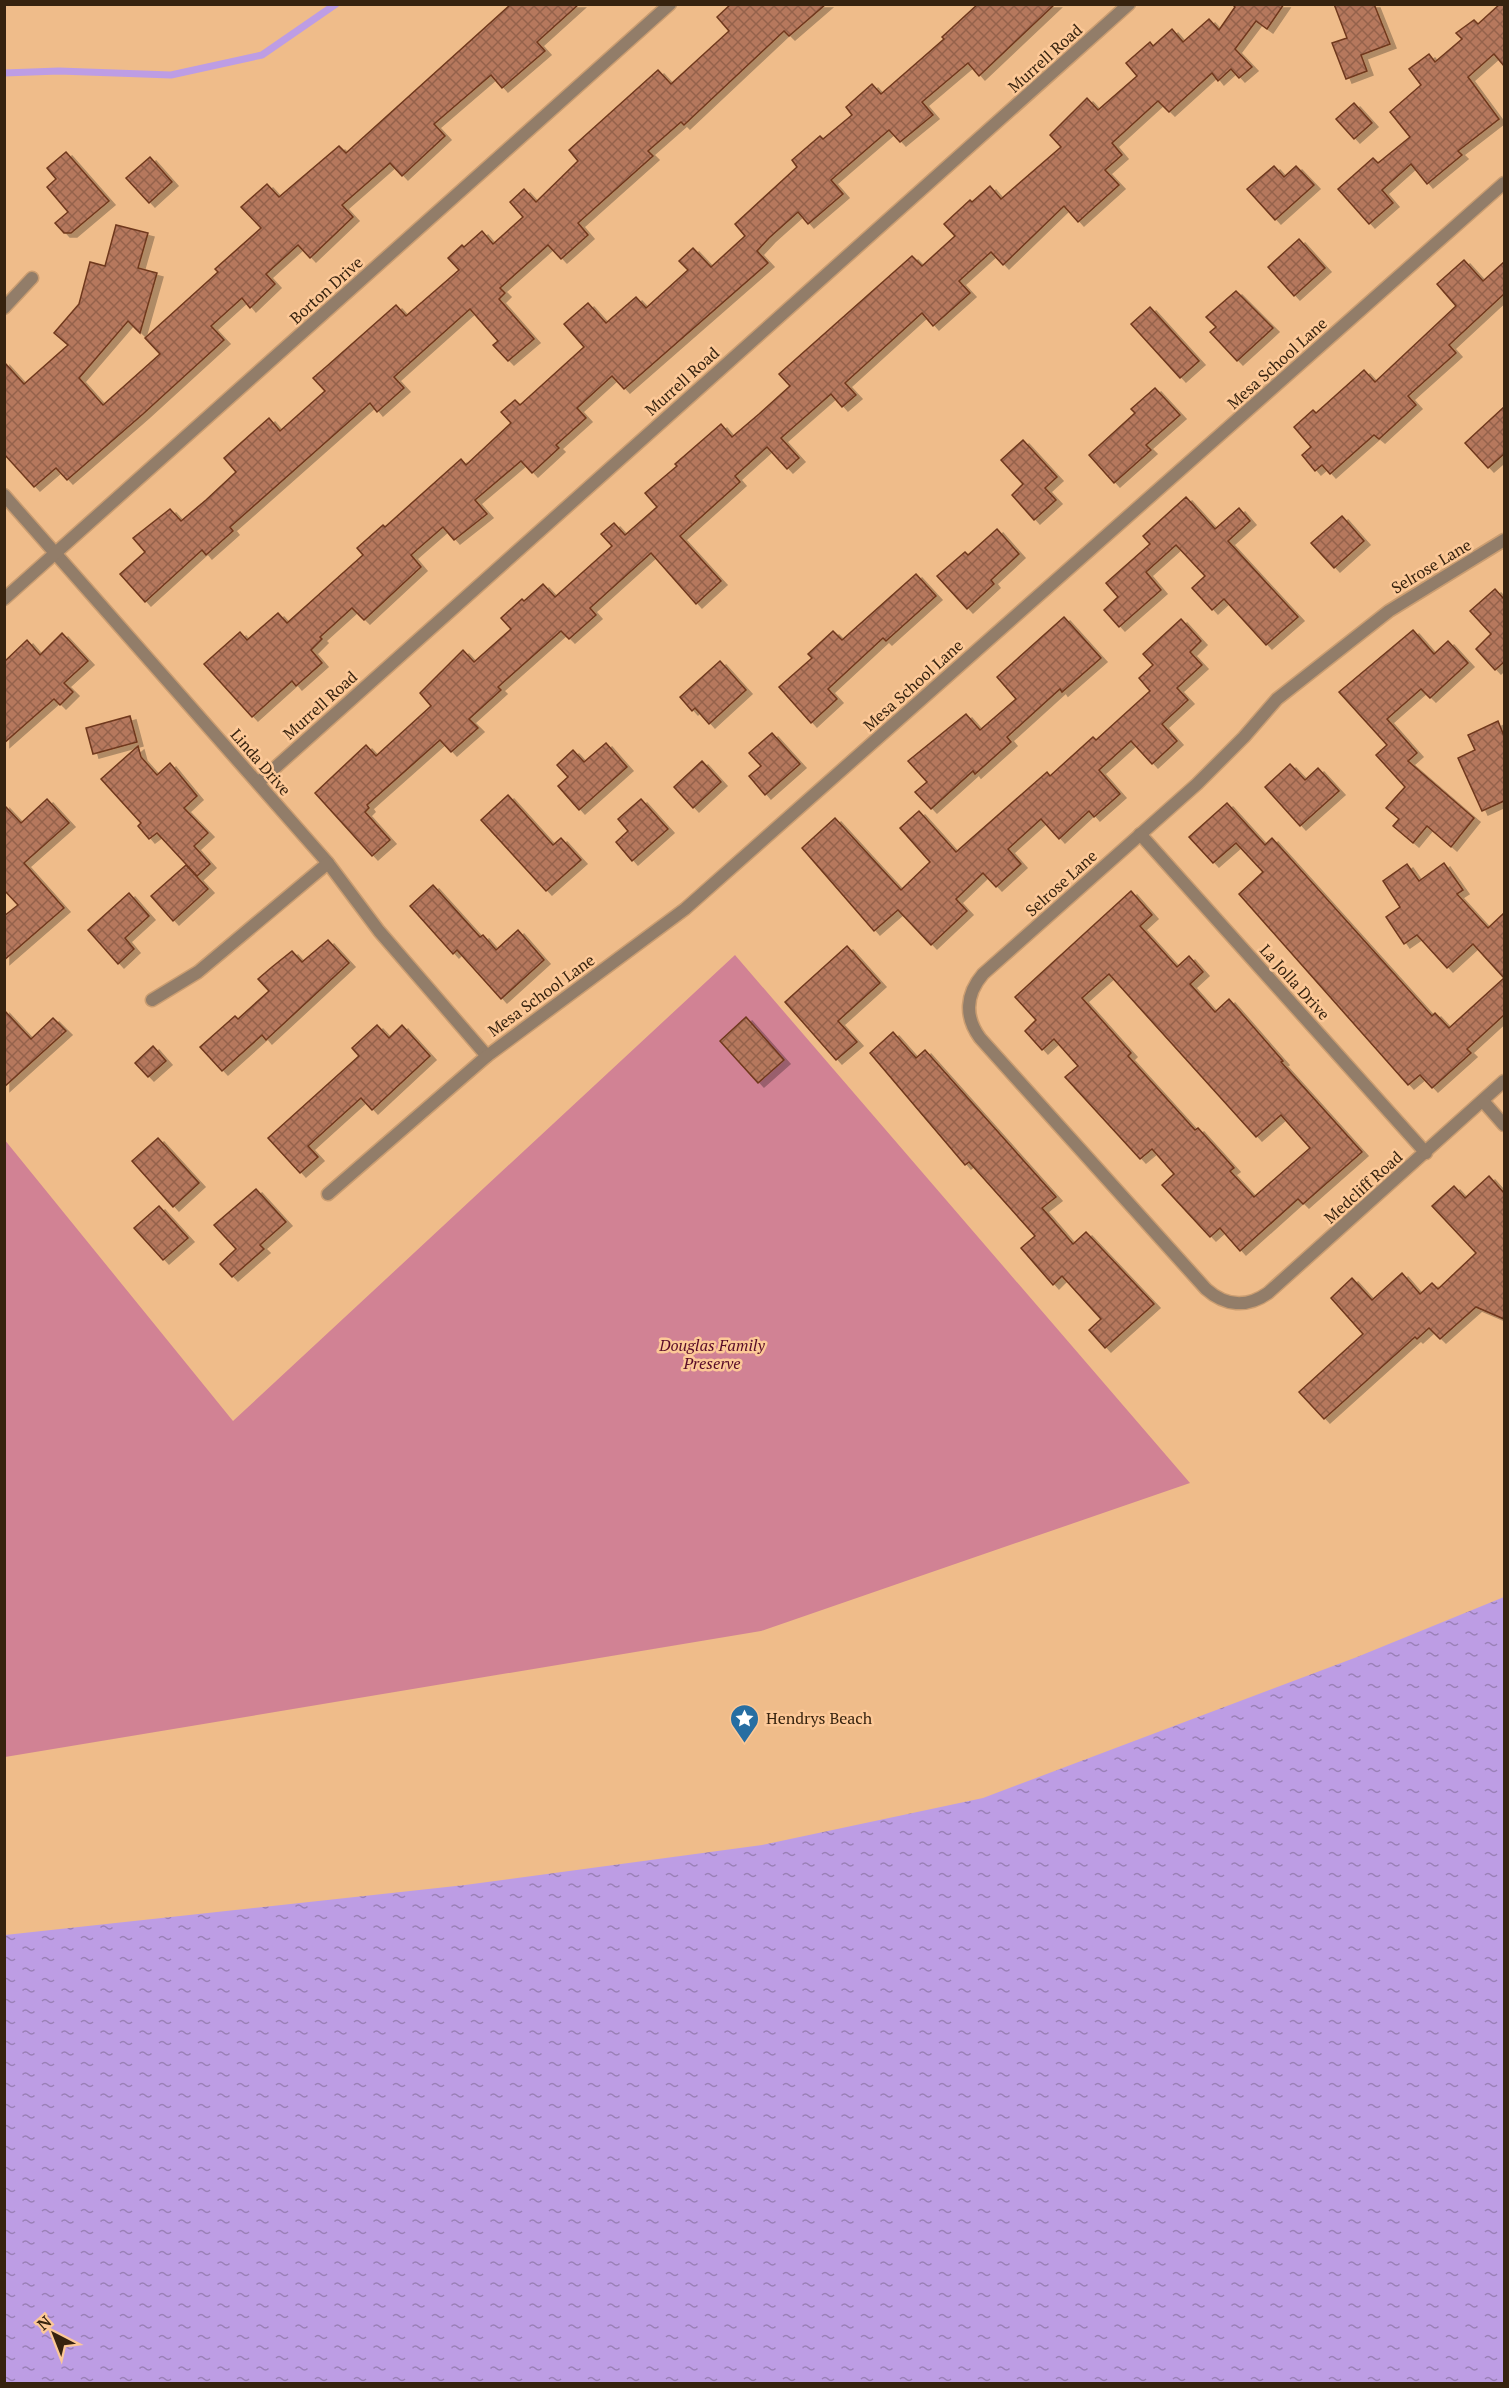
<svg xmlns="http://www.w3.org/2000/svg" width="1509" height="2388" font-family="'PT Serif',serif">
<style>
.green{fill:#d18294}
.water{fill:url(#water-ripples)}
.lines{fill:none;stroke-linecap:round;stroke-linejoin:round}
.stream{stroke:#bd9de4;stroke-width:7}
.building{fill:url(#building-cross-hatch);stroke:#6f381d;stroke-width:1.5;fill-rule:evenodd;filter:url(#shadow)}
.minor-casing{stroke:#ca9d71;stroke-width:15}
.minor{stroke:#927d69;stroke-width:12}
.labels{text-anchor:middle;dominant-baseline:central;stroke-width:5;stroke-linejoin:round;paint-order:stroke}
.street-label{font-size:16px;fill:#37230f;stroke:#fcc897}
.park-label{font-size:16px;font-style:italic;fill:#580b28;stroke:#fcc897}
.poi-label{font-size:16px;fill:#37230f;stroke:#fcc897;text-anchor:start}
</style>
<defs>
<pattern id="water-ripples" width="26" height="14" patternUnits="userSpaceOnUse" patternTransform="scale(1.5)"><rect width="26" height="14" fill="#bd9de4"/><path d="M2 4q2-2 4 0t4 0M15 11q2-2 4 0t4 0" fill="none" stroke="#9a80b7"/></pattern>
<pattern id="building-cross-hatch" width="8" height="8" patternUnits="userSpaceOnUse" patternTransform="scale(1.5)"><rect width="8" height="8" fill="#b6785d"/><path d="M0 0l8 8M0 8l8-8" fill="none" stroke="#95624b"/></pattern>
<filter id="shadow"><feDropShadow dx="6" dy="4" stdDeviation="0" flood-color="#0004"/></filter>
</defs>
<rect width="100%" height="100%" fill="#efbc8a"/>
<polygon class="green" points="735,955 1190,1483 761,1631 5,1757 4,1139 233,1421"/>
<polygon class="water" points="1504,1597 1504,2383 5,2383 5,1935 465,1885 762,1845 983,1798 1357,1657"/>
<g class="lines">
<polyline class="stream" points="4,73 59,71 171,75 262,55 336,4"/>
</g>
<g class="building">
<polygon points="511,4 579,4 537,42 545,51 502,88 491,75 434,124 445,136 402,176 390,163 342,205 353,217 310,258 298,245 266,274 275,284 250,308 242,298 211,326 224,340 143,414 67,480 56,468 34,487 4,454 4,362 24,384 68,345 54,333 79,304 90,262 105,266 116,225 148,233 138,268 157,273 140,333 128,321 79,378 103,405 160,354 145,338 218,272 215,269 261,228 241,207 267,184 279,197 339,146 346,153"/>
<polygon points="731,4 826,4 789,36 784,31 684,125 681,122 648,151 653,156 578,223 588,235 561,259 548,245 500,288 505,293 499,299 534,339 508,361 493,345 498,341 470,309 394,377 404,388 377,412 370,403 230,527 233,531 206,555 202,550 145,602 120,574 145,552 133,538 170,509 181,521 206,500 236,472 224,458 269,418 280,431 325,391 313,378 327,366 396,305 406,316 459,270 448,258 462,245 464,247 482,231 493,244 523,217 510,202 524,189 536,202 578,161 569,150 658,70 671,84 729,31 717,17"/>
<polygon points="978,4 1055,4 979,76 968,63 922,102 933,115 900,142 889,130 831,180 843,194 808,224 798,212 769,238 757,251 768,263 624,389 612,376 577,408 586,418 556,445 559,448 532,473 521,461 475,500 487,514 454,540 443,527 411,555 421,567 364,620 352,608 320,637 322,639 311,650 322,663 296,686 292,681 252,717 204,664 240,632 247,640 278,613 287,623 363,555 357,548 383,525 385,527 461,459 466,465 511,423 501,412 515,400 520,405 584,347 564,324 588,303 606,323 636,297 646,308 688,270 679,261 693,248 711,267 745,236 735,224 797,167 792,160 820,136 823,139 852,115 846,107 872,84 881,94 944,39 942,37"/>
<polygon points="1232,4 1284,4 1267,29 1256,21 1235,49 1252,67 1239,78 1231,69 1218,81 1212,73 1169,112 1158,101 1112,143 1122,155 1105,170 1119,185 1078,222 1064,206 1003,265 991,252 959,281 970,293 933,326 922,313 845,383 856,395 842,407 831,394 781,438 799,458 787,469 767,447 735,476 740,482 680,536 721,581 696,604 651,553 590,608 596,615 569,639 561,631 498,687 501,690 469,719 478,728 451,752 440,740 367,805 369,808 365,812 390,840 372,856 315,793 366,745 376,756 431,706 420,693 463,650 474,662 511,629 501,618 522,599 524,601 543,584 555,597 612,546 601,534 614,523 625,535 657,507 645,493 677,466 675,464 721,424 732,437 759,414 790,386 779,374 912,256 922,266 955,236 944,224 970,200 972,202 990,186 1001,199 1061,147 1050,135 1087,98 1098,110 1137,76 1126,63 1150,42 1153,46 1172,29 1183,42 1209,19 1219,30 1235,7"/>
<polygon points="1334,4 1374,4 1390,44 1361,55 1367,71 1346,79 1332,43 1347,38"/>
<polygon points="1500,4 1504,4 1504,66 1494,54 1468,77 1499,119 1458,151 1462,155 1427,184 1411,164 1382,190 1393,203 1369,224 1338,189 1373,158 1378,163 1410,137 1390,112 1421,85 1409,69 1429,54 1435,62 1462,39 1456,33 1474,20 1478,24"/>
<polygon points="1354,103 1372,123 1354,139 1336,119"/>
<polygon points="66,152 109,201 71,233 64,233 55,223 68,212 47,187 56,179 47,168"/>
<polygon points="150,157 172,182 149,203 126,178"/>
<polygon points="1274,166 1284,177 1296,166 1314,185 1275,220 1247,189"/>
<polygon points="1299,239 1325,268 1294,296 1268,267"/>
<polygon points="1464,260 1483,281 1504,262 1504,294 1449,345 1456,353 1408,396 1416,405 1379,439 1374,435 1330,474 1322,465 1315,471 1302,455 1311,447 1294,427 1313,410 1316,413 1364,370 1375,382 1456,306 1437,284"/>
<polygon points="1236,291 1273,328 1237,361 1210,332 1216,327 1206,317"/>
<polygon points="1150,307 1199,361 1180,378 1131,324"/>
<polygon points="1155,388 1180,415 1146,445 1151,450 1114,483 1089,455 1135,413 1131,409"/>
<polygon points="1504,407 1504,454 1488,468 1465,443"/>
<polygon points="1023,440 1057,477 1045,488 1056,500 1034,520 1012,495 1023,484 1001,460"/>
<polygon points="1186,497 1215,529 1239,508 1250,521 1228,541 1298,617 1266,645 1224,599 1212,610 1192,588 1205,576 1176,545 1146,572 1161,590 1119,627 1104,610 1118,597 1106,583 1150,544 1143,536"/>
<polygon points="1342,516 1364,541 1334,568 1311,543"/>
<polygon points="997,529 1019,554 991,580 994,584 967,609 937,576 965,552 968,555"/>
<polygon points="916,574 936,596 886,641 883,638 828,689 837,699 811,723 779,687 812,658 808,654 833,631 842,640"/>
<polygon points="1495,589 1504,599 1504,662 1495,670 1476,649 1491,634 1470,611"/>
<polygon points="1064,617 1101,658 1062,692 1060,689 1007,737 1011,742 975,774 973,771 931,809 915,792 927,782 908,761 966,714 980,730 1016,699 997,677"/>
<polygon points="1181,619 1201,641 1190,652 1202,665 1177,688 1188,700 1162,724 1177,741 1152,764 1131,741 1099,770 1120,794 1094,817 1089,811 1059,839 1041,819 1008,849 1021,864 996,887 983,873 956,899 967,911 931,945 898,910 874,931 802,848 835,818 901,890 930,862 900,828 919,811 956,852 1047,772 1050,776 1093,737 1096,740 1150,691 1139,678 1153,665 1143,654"/>
<polygon points="1413,630 1434,654 1448,641 1468,663 1430,698 1421,689 1387,719 1417,753 1408,761 1474,818 1451,847 1427,826 1413,843 1393,826 1399,819 1386,808 1405,787 1376,755 1387,745 1339,692"/>
<polygon points="62,633 88,661 64,683 73,692 60,705 54,699 4,743 4,662 27,640 40,655"/>
<polygon points="720,661 746,690 709,724 695,708 692,711 680,697"/>
<polygon points="130,716 137,742 93,754 86,728"/>
<polygon points="1498,721 1504,736 1504,801 1482,811 1458,758 1475,750 1468,735"/>
<polygon points="772,733 800,764 765,795 749,776 761,766 749,753"/>
<polygon points="606,743 627,767 579,810 558,786 568,777 557,765 573,750 584,762"/>
<polygon points="138,746 141,757 157,775 170,763 197,796 184,808 208,833 194,846 210,864 197,876 157,833 149,839 138,826 141,823 101,779"/>
<polygon points="702,761 721,782 693,808 674,787"/>
<polygon points="1290,764 1305,780 1318,768 1339,791 1300,826 1265,787"/>
<polygon points="508,795 553,845 561,838 581,860 546,891 481,820"/>
<polygon points="47,799 69,823 24,863 64,908 4,960 4,916 18,905 4,890 4,805 21,823"/>
<polygon points="641,799 668,829 632,861 616,842 628,831 618,819"/>
<polygon points="1227,803 1265,845 1272,838 1432,1016 1435,1013 1449,1028 1504,978 1473,944 1447,968 1417,935 1404,944 1386,917 1400,907 1383,881 1407,864 1419,881 1444,863 1463,890 1457,894 1488,928 1504,913 1504,1015 1467,1049 1471,1053 1432,1088 1420,1075 1408,1085 1239,894 1263,872 1236,843 1213,863 1189,837"/>
<polygon points="186,865 208,889 173,921 151,896"/>
<polygon points="433,885 480,937 483,935 496,950 518,930 544,960 501,999 457,950 453,954 410,906"/>
<path d="M 1131,891 L 1152,915 L 1140,926 L 1177,967 L 1189,956 L 1203,972 L 1190,984 L 1215,1012 L 1229,999 L 1283,1061 L 1281,1062 L 1362,1152 L 1303,1204 L 1298,1199 L 1240,1251 L 1220,1228 L 1210,1237 L 1162,1185 L 1174,1174 L 1152,1149 L 1140,1159 L 1065,1077 L 1078,1066 L 1054,1039 L 1042,1050 L 1025,1031 L 1036,1020 L 1015,997 ZM 1109,974 L 1256,1137 L 1281,1115 L 1310,1148 L 1254,1197 L 1230,1171 L 1234,1168 L 1198,1128 L 1195,1130 L 1128,1056 L 1131,1053 L 1082,998 Z"/>
<polygon points="129,893 149,916 125,938 134,949 118,964 88,930"/>
<polygon points="328,940 349,963 266,1040 262,1035 222,1071 200,1047 235,1016 238,1019 269,991 258,979 272,967 292,951 302,962"/>
<polygon points="847,946 880,983 838,1021 857,1042 836,1060 785,1002"/>
<polygon points="4,1010 31,1039 53,1018 66,1031 4,1087"/>
<polygon points="746,1017 784,1060 758,1083 720,1041"/>
<polygon points="377,1025 389,1038 402,1025 430,1056 372,1110 361,1098 308,1146 318,1157 300,1173 268,1138 359,1056 352,1048"/>
<polygon points="893,1032 916,1058 925,1050 1056,1197 1042,1208 1073,1244 1086,1232 1154,1304 1105,1348 1089,1330 1101,1319 1062,1276 1053,1285 1021,1248 1035,1236 969,1162 965,1165 870,1053"/>
<polygon points="153,1046 166,1061 148,1077 135,1063"/>
<polygon points="158,1138 199,1183 173,1207 132,1161"/>
<polygon points="1489,1176 1504,1193 1504,1319 1476,1307 1440,1339 1429,1328 1417,1339 1415,1337 1324,1419 1299,1392 1363,1334 1331,1298 1352,1278 1372,1300 1402,1273 1420,1294 1432,1283 1438,1289 1476,1253 1432,1206 1454,1186 1465,1198"/>
<polygon points="256,1189 286,1222 260,1245 264,1249 232,1277 220,1264 236,1249 214,1225"/>
<polygon points="159,1206 188,1238 163,1260 134,1228"/>
</g>
<g class="lines">
<defs>
<g id="minor">
<polyline points="4,308 32,278"/>
<polyline points="4,495 328,863 379,931 487,1056"/>
<path d="M 1504,540 L 1389,611 L 1277,699 L 1244,737 L 1197,784 L 983,974 C 966,994 964,1016 980,1038 L 1206,1289 C 1225,1306 1247,1308 1268,1293 L 1504,1081"/>
<polyline points="4,599 670,4"/>
<polyline points="258,783 1129,4"/>
<polyline points="1140,834 1426,1153"/>
<polyline points="152,1000 198,972 328,863"/>
<polyline points="1483,1101 1504,1125"/>
<polyline points="328,1194 487,1056 685,909 1504,183"/>
</g>
</defs>
<use href="#minor" class="minor-casing"/>
<use href="#minor" class="minor"/>
</g>
<defs>
<symbol id="sight-pin" viewBox="-11 -11 22 30"><path d="M0 17L-7.5 6A9.5 9.5 0 1 1 7.5 6Z" fill="#276ea2" stroke="#fcc897"/><path d="M0-6L1.8-2.2L6-1.7L2.9 1.2L3.7 5.4L0 3.3L-3.7 5.4L-2.9 1.2L-6-1.7L-1.8-2.2Z" fill="#fff"/></symbol>
</defs>
<g fill-rule="evenodd">
<use href="#sight-pin" x="728" y="1702" width="33" height="45"/>
</g>
<g class="labels">
<g class="street-label">
<text transform="translate(1045 58) rotate(-42)">Murrell Road</text>
<text transform="translate(326 290) rotate(-42)">Borton Drive</text>
<text transform="translate(1277 363) rotate(-42)">Mesa School Lane</text>
<text transform="translate(682 381) rotate(-42)">Murrell Road</text>
<text transform="translate(1431 566) rotate(-31)">Selrose Lane</text>
<text transform="translate(913 685) rotate(-42)">Mesa School Lane</text>
<text transform="translate(320 705) rotate(-42)">Murrell Road</text>
<text transform="translate(261 762) rotate(49)">Linda Drive</text>
<text transform="translate(1061 883) rotate(-42)">Selrose Lane</text>
<text transform="translate(1295 982) rotate(48)">La Jolla Drive</text>
<text transform="translate(541 995) rotate(-36)">Mesa School Lane</text>
<text transform="translate(1363 1187) rotate(-42)">Medcliff Road</text>
</g>
<g class="park-label">
<text x="712" y="1345">Douglas Family<tspan x="712" dy="18">Preserve</tspan></text>
</g>
<g class="poi-label">
<text x="766" y="1718">Hendrys Beach</text>
</g>
</g>
<rect width="1509" height="2388" fill="none" stroke="#37230f" stroke-width="12"/>
<g transform="translate(54 2334) rotate(318)" stroke="#fcc897" stroke-width="4.5" paint-order="stroke">
<path d="M0-4.5L10 22L0 15L-10 22Z" fill="#37230f"/>
<text y="-9" font-size="16" font-weight="bold" text-anchor="middle" fill="#37230f">N</text>
</g>
</svg>
